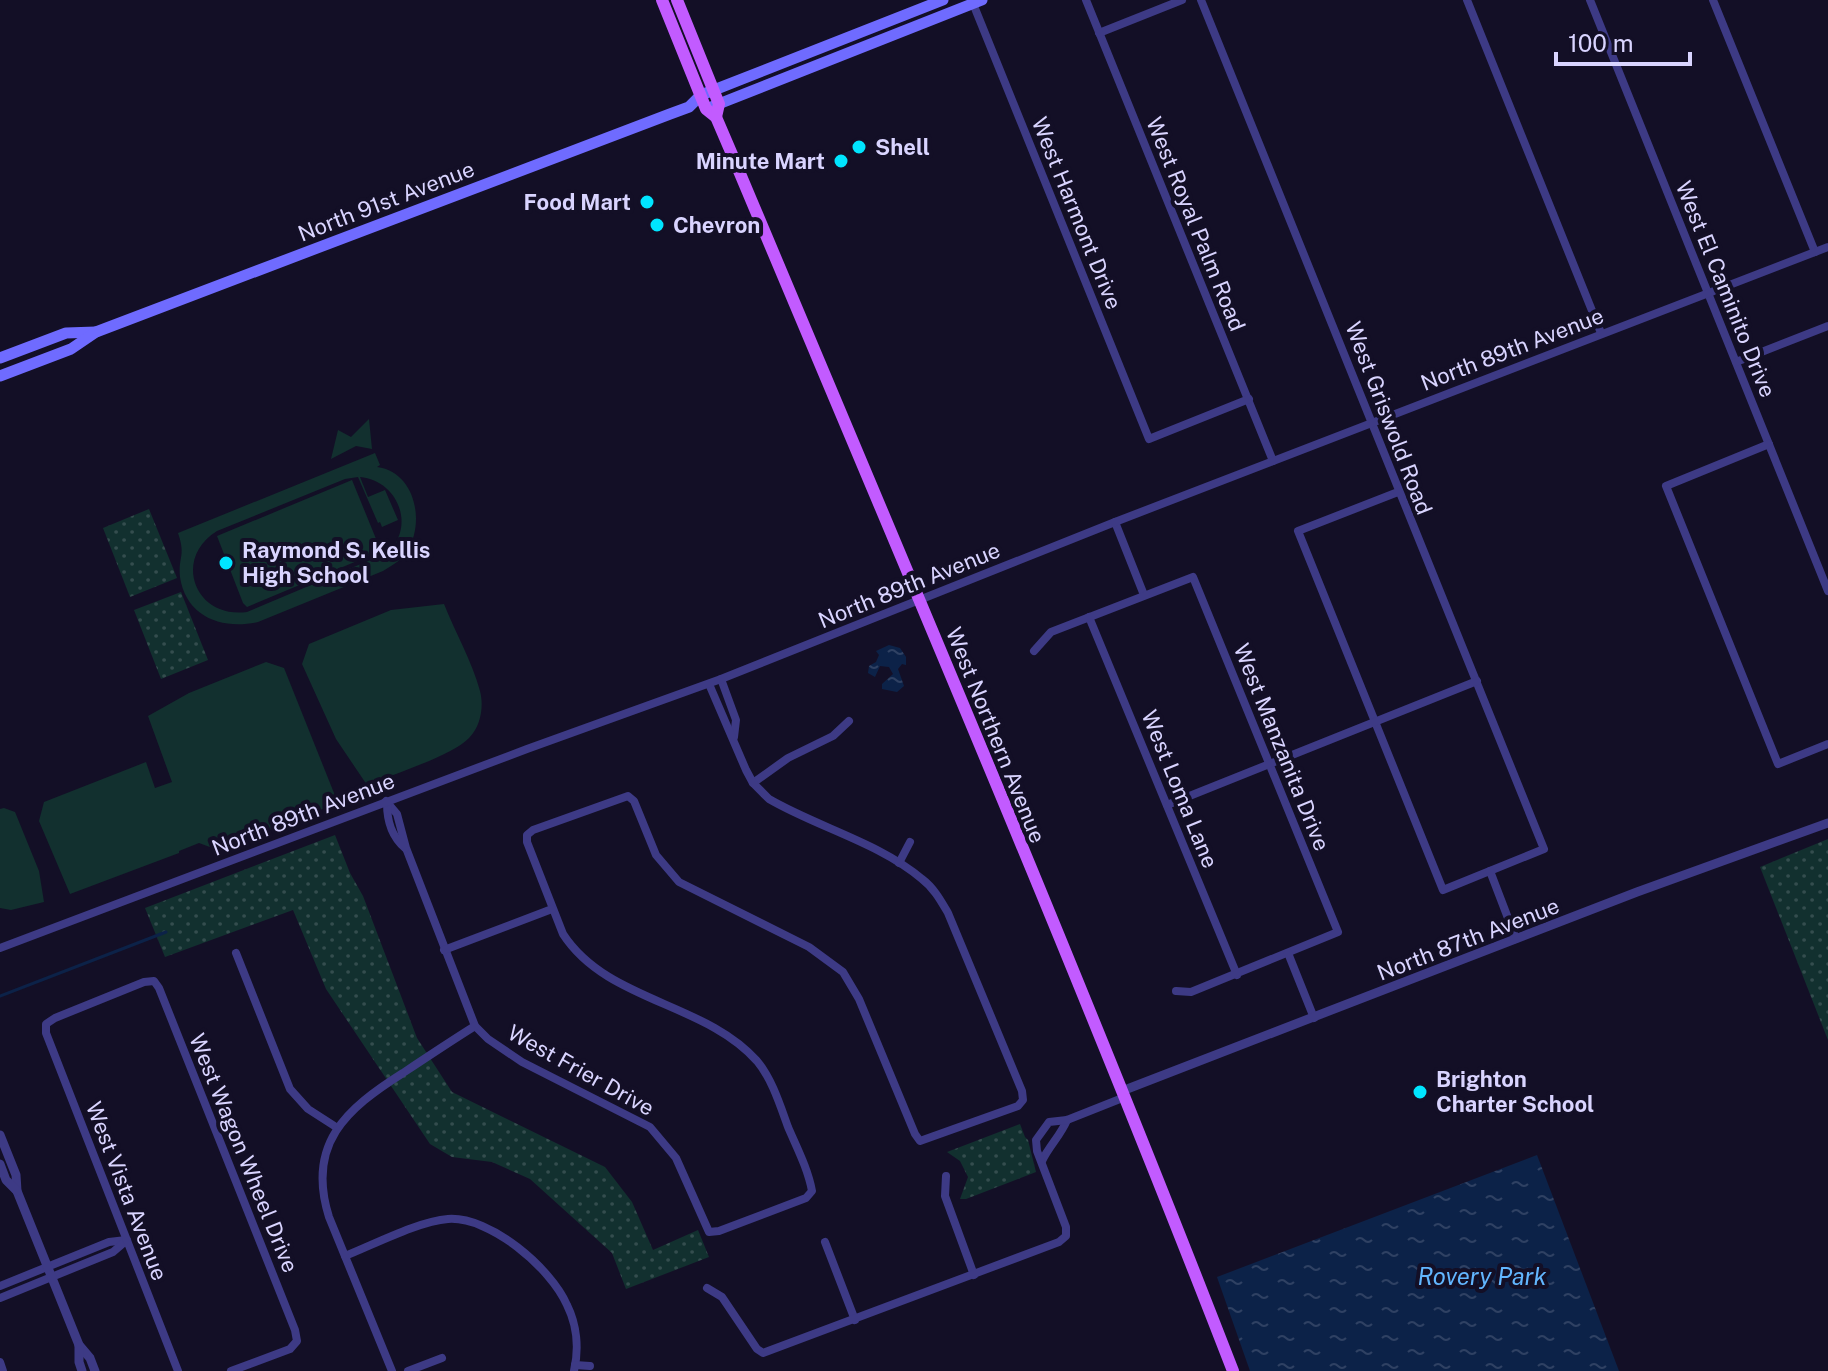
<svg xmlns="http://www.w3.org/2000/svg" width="1828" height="1371" font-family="'Public Sans',sans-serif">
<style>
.park{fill:url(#park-dots)}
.garden{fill:#12302f;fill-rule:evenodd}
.water{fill:url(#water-ripples)}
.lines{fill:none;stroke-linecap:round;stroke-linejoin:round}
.stream{stroke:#0c2248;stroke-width:3}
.minor{stroke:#3d3a85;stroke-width:8}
.tertiary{stroke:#3d3a85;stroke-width:9}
.secondary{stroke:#6f6bff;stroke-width:11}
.primary{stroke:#c25bff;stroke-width:12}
.poi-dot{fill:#00e5ff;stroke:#130f26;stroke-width:3}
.labels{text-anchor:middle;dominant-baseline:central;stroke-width:8;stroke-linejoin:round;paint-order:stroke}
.poi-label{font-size:22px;font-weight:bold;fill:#d9d4ff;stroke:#130f26;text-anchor:start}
.street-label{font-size:22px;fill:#d9d4ff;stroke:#130f26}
.water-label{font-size:24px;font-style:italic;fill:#62b6ff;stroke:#130f26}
</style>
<defs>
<pattern id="park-dots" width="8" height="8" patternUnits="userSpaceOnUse" patternTransform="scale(2)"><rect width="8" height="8" fill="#12302f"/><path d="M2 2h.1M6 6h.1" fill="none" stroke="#344d4e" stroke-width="1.8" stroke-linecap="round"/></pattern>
<pattern id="water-ripples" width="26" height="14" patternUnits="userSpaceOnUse" patternTransform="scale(2)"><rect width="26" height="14" fill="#0c2248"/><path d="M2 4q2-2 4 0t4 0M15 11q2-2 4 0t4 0" fill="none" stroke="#2f4163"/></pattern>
</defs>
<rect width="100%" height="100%" fill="#130f26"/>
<g class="park">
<polygon points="149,509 177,578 130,597 103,528"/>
<polygon points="181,592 208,660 161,679 134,610"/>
<polygon points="335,835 350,873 363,896 417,1038 452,1092 605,1167 632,1202 653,1250 698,1230 709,1257 626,1289 612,1253 530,1179 492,1162 452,1157 430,1144 326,989 293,910 165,957 145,908"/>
<polygon points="1828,839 1828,1040 1760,867"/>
<polygon points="1020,1124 1025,1137 1028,1140 1036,1172 966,1199 960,1199 968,1177 960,1161 947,1152"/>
</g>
<g class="garden">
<polygon points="369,419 372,449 356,446 331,459 338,430 351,437"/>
<path d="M 375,453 L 380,465 L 377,467 C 415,472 425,521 408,550 C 402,560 393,565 383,571 L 258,622 C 222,630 186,617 180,577 C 178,557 186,556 178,533 ZM 358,477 L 378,523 L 380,522 L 382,527 L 398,520 L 385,490 L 368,497 L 360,477 C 397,480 417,526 387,553 L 247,612 C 195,619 172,559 217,531 L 345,479 Z"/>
<polygon points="352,480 381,551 247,607 243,603 217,536"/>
<path d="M 444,604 C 455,632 472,661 480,691 C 484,706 481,726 469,738 C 452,756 393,774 367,785 L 336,739 L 302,664 L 309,644 L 391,610 Z"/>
<polygon points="266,662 284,668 338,803 218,850 199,843 179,851 179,853 70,894 39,821 44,802 146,762 155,788 172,782 148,716 189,693"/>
<polygon points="4,808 15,812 39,871 44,902 11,910 0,908 0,809"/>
</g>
<g class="water">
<polygon points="889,645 900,648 906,657 906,665 902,664 898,669 904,686 897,692 882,689 882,684 893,674 889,667 880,666 875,677 868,673 869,666 876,662 879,655 876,651"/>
<polygon points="1537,1155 1619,1371 1250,1371 1217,1277"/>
</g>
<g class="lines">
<polyline class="stream" points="0,996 166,932"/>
<g class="minor">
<polyline points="1086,0 1273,461"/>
<polyline points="1201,0 1544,849 1443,890 1298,531 1398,492"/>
<polyline points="1467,0 1601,333"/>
<polyline points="1590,0 1828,591"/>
<polyline points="1713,0 1815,252"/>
<polyline points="972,1 1149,439 1249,399"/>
<polyline points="1099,33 1182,0"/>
<polyline points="1736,362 1828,326"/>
<polyline points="1769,444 1666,486 1778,764 1828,744"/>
<polyline points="1115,522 1144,595"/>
<polyline points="1089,617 1237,975"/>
<polyline points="1034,651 1051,632 1193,577 1338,932 1191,992 1176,991"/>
<polyline points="721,679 736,720 734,737"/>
<polyline points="753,783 788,758 833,736 849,721"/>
<path d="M 386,801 L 397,814 L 406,848 L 475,1026 L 488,1039 L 522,1062 L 650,1127 L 676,1158 L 709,1232 L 719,1231 L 806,1198 L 812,1191 C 808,1169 797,1148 788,1127 C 780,1105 772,1079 757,1061 C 705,1002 607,1002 563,934 L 527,842 L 527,835 L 533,830 L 628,796 L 634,801 L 656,855 L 679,882 L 809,947 L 843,972 L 859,999 L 915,1134 L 920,1141 L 1018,1106 L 1023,1100 L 1022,1091 L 948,913 C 941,901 934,888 922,879 C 880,843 817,827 769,799 L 753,783 L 746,770 L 709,684"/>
<path d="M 387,803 C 387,821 391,836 405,848"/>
<polyline points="1167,805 1477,681"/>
<polyline points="899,863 910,842"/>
<polyline points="1490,871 1516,939"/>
<polyline points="0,948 527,749 721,679 1115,522 1828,247"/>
<polyline points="444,950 552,909"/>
<polyline points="236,953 290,1089 308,1109 336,1127"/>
<polyline points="1288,953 1314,1018"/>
<path d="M 1042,1161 C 1049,1146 1061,1135 1067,1120"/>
<polyline points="946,1176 945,1196 974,1275"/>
<polyline points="825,1242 855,1320"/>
<path d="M 345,1256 C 373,1245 419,1221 448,1219 C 490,1216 551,1268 567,1305 C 577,1325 579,1349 574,1371"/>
<polyline points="0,1286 109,1242 126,1240"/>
<polyline points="707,1288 722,1297 757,1349 763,1353 1059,1242 1066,1236 1066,1227 1037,1151 1036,1140 1049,1122 1067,1120 1125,1097"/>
<polyline points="0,1298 113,1252 127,1240"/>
<polyline points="0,1362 3,1371"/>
<polyline points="575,1365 590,1366"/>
<polyline points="178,1371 46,1033 46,1024 55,1018 144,982 154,981 159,988 295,1330 297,1341 290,1349 231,1371"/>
<path d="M 392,1371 L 329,1217 C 306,1144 346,1109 403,1073 C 427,1057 451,1041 475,1026"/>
<polyline points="408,1371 442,1358"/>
</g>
<g class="tertiary">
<polyline points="1122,1091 1637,892 1828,823"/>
<polyline points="0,1135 16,1175 17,1191 79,1345 90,1358 95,1371"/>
<polyline points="0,1164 6,1180 17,1191"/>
<polyline points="79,1345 79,1362 82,1371"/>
</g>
<g class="secondary">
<polyline points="711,107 982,0"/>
<polyline points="0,358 66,333 96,332"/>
<polyline points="0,376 71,349 96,332 670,114 689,107 701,95 714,90 943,0"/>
</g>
<g class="primary">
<path d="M 662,0 L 706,109 L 716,117 L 731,152 C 901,557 1074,961 1233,1371"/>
<polyline points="677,0 719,104 716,117"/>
</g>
</g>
<g class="poi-dot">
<circle cx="859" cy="147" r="8"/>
<circle cx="841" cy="161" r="8"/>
<circle cx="647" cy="202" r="8"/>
<circle cx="657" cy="225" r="8"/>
<circle cx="226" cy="563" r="8"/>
<circle cx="1420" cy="1092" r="8"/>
</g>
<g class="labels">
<g class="poi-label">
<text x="875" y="147">Shell</text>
<text x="825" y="161" text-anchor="end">Minute Mart</text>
<text x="631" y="202" text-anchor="end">Food Mart</text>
<text x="673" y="225">Chevron</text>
<text x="242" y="550">Raymond S. Kellis<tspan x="242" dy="25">High School</tspan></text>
<text x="1436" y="1079">Brighton<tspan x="1436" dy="25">Charter School</tspan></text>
</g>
<g class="street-label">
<text transform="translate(386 201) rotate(-21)">North 91st Avenue</text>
<text transform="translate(1077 213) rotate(68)">West Harmont Drive</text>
<text transform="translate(1196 224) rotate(68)">West Royal Palm Road</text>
<text transform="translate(1726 289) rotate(68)">West El Caminito Drive</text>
<text transform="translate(1512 349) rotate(-21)">North 89th Avenue</text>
<text transform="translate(1389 418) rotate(69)">West Griswold Road</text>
<text transform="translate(909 585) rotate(-22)">North 89th Avenue</text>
<text transform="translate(996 735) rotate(68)">West Northern Avenue</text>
<text transform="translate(1282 747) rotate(68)">West Manzanita Drive</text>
<text transform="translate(1180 789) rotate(68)">West Loma Lane</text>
<text transform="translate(303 814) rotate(-21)">North 89th Avenue</text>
<text transform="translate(1468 939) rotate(-21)">North 87th Avenue</text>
<text transform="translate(581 1070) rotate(29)">West Frier Drive</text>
<text transform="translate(244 1153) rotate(68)">West Wagon Wheel Drive</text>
<text transform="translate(127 1191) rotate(69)">West Vista Avenue</text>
</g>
<g class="water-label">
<text x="1482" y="1276">Rovery Park</text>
</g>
</g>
<path d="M1556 52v12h134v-12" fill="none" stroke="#d9d4ff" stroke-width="4"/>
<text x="1568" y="52" font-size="24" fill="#d9d4ff" stroke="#130f26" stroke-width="6" paint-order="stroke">100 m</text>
</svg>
